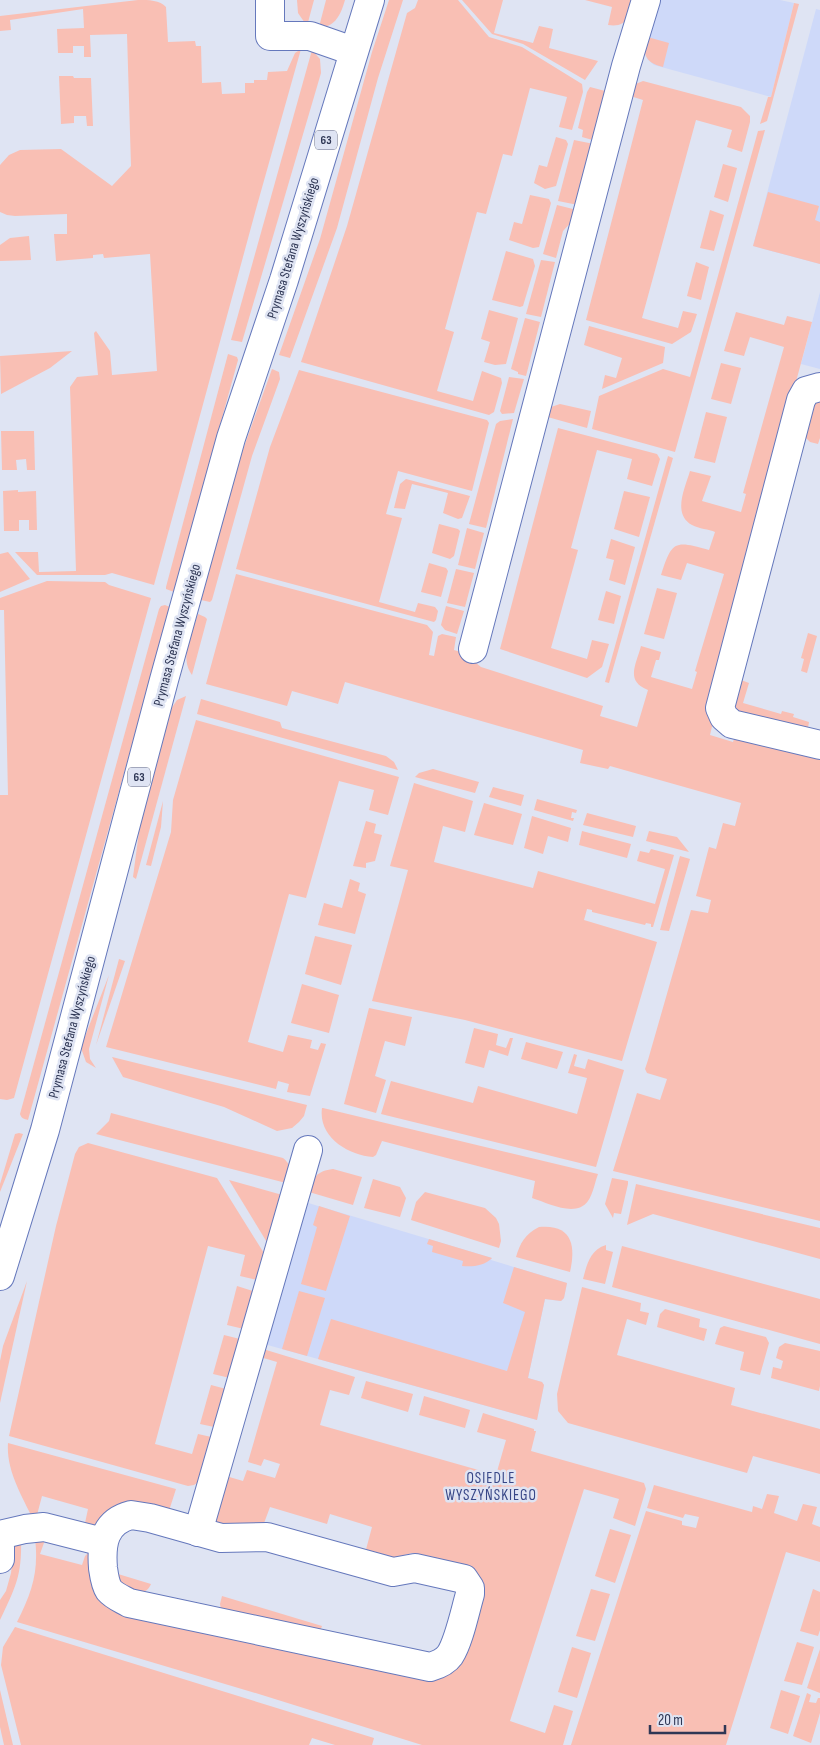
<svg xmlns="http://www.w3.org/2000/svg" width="820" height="1745" font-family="'Sofia Sans Condensed',sans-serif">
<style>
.built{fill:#ced9f9}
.green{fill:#f9bfb4}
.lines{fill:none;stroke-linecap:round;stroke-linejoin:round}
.minor-casing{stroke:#6578bc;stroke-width:30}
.major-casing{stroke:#6578bc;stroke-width:30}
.minor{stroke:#fff;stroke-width:28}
.major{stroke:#fff;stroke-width:28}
.labels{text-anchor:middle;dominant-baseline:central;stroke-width:5;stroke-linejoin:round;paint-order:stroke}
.shield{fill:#dfe4f3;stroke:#646b84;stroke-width:1}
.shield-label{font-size:12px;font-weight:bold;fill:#2f3755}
.street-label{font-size:14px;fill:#2f3755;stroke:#dfe4f3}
.neighbourhood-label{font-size:15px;letter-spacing:1px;fill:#384787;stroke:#dfe4f3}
</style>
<rect width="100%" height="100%" fill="#dfe4f3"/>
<g class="built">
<polygon points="655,0 780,0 794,3 771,97 654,65 647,59 644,35"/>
<polygon points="816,9 820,10 820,264 753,246"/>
<polygon points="820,292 820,369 801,364"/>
<polygon points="305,1202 492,1258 491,1260 567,1283 564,1298 561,1301 545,1299 528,1378 542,1382 544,1385 537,1420 264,1344"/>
</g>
<g class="green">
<path d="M 138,0 C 149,0 160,0 166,7 L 168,42 L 195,41 L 196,46 L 201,46 L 202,83 L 221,82 L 222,94 L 245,93 L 245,83 L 254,83 L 254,80 L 267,80 L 268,72 L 287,71 L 295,53 L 301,49 L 256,209 L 154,585 L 112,573 L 105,575 L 37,575 L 15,552 L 38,552 L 39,572 L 76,571 L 70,387 L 77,377 L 98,375 L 94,333 L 96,331 L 110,351 L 112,375 L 157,371 L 150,254 L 104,258 L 103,254 L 93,255 L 93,258 L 56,261 L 54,234 L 67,234 L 67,214 L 15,216 L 7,215 L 0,212 L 0,165 L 9,155 L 20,150 L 61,149 L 112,186 L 131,166 L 127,34 L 90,35 L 91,57 L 84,57 L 84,46 L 73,46 L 73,53 L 58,53 L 57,29 L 84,28 L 83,9 L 10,20 L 11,30 L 0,31 L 0,16 Z"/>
<polygon points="297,0 314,0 307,26 298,13"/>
<path d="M 326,0 L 345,0 C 341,14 335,28 319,27 Z"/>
<polygon points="389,0 403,0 378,78 337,228 290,358 279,355 320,239 372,52"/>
<polygon points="418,0 458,0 489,37 522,47 582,84 583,92 572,130 559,127 567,97 530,88 512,156 503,154 486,214 477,212 445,329 454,332 437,391 473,401 482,371 501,378 502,383 494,412 489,415 301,362 347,226 407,13 415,8"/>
<polygon points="462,0 503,0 494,33 533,43 539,26 553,29 549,48 598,61 585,80 523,44 492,34"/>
<path d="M 585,0 L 636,0 C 630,15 628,28 608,25 L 612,7 Z"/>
<polygon points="794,3 799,4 767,121 760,124 768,97 771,97"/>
<path d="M 644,36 L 669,43 L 663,67 C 643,62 644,53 644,36 Z"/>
<polygon points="312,50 320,59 321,73 242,342 231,340"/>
<polygon points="59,76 73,76 74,78 91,78 93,126 87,126 86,116 74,116 74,123 61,124"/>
<polygon points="643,81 741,107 750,116 750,122 742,152 727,147 732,130 696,120 642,318 678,328 683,311 697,314 691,332 672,344 586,320 643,100 627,95 633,85"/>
<polygon points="590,87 609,92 596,141 582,137 583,130 578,128 587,92"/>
<polygon points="765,130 675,452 592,429 599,396 663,369 690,377 758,131"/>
<polygon points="556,137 566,140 568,144 556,186 545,189 534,183 539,165 547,167"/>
<polygon points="574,140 594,144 578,205 558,201"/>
<polygon points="723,164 737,168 728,202 714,197"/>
<polygon points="768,192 819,206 815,220 820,222 820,264 753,246"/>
<polygon points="530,195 549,199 551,203 539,247 533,248 509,240 514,222 522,224"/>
<polygon points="557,205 577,210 575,218 563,231 556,258 543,254"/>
<polygon points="710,210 724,215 714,251 700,248"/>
<polygon points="29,236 31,260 0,261 0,245 10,238"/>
<polygon points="506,251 533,259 535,266 523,306 520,307 492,300"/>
<polygon points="541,260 555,262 541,317 526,314"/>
<polygon points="696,262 709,267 701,300 687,296"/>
<polygon points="489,310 518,318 506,364 495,365 484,362 490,342 481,339"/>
<path d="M 736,312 L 784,325 L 787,316 L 812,322 L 709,706 L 714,718 L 710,735 L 733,742 L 737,731 L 820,752 L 820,1221 L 613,1171 L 637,1093 L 660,1100 L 667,1079 L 647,1073 L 645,1069 L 648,1060 L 691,910 L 708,913 L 711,900 L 696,896 L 709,847 L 716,849 L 723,823 L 735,826 L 741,803 L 610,766 L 608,769 L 580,763 L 583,750 L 345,682 L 338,704 L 292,691 L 287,706 L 206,684 L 236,574 L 427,625 L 433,632 L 429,655 L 434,656 L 438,636 L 442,634 L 456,637 L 454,650 L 464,653 L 481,667 L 603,706 L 600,716 L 637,727 L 648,690 C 625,681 636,665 641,646 L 661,652 L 659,660 L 656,660 L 651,677 L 692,689 L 697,672 L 695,671 L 724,574 L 687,563 L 681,580 L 661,575 C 672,541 674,540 709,550 L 715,532 C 709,529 699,529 692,525 C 672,514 685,488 690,471 L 711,476 L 702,501 L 741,512 L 746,494 L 743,493 L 784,347 L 750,337 L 744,356 L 724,351 Z"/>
<polygon points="525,318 540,322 526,376 518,374 518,372 511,369"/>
<polygon points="589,326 665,347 663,363 602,389 605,375 616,378 622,358 584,345"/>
<polygon points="72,351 50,368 1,394 0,356"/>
<polygon points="228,354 237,357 238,360 174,592 166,589 166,587"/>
<polygon points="721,363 741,368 731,404 711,399"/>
<polygon points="272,369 279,372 280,379 252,456 212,600 210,602 201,600 240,458"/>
<polygon points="299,370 487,420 489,423 472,491 398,471 386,514 402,518 379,602 415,612 418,603 435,607 438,611 436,620 434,622 236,569 270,447"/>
<polygon points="509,377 524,379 514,413 502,414 500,411"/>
<polygon points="820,398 820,438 818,444 810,442 804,436 811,402"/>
<polygon points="560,404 591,411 587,428 544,416 548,408"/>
<polygon points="706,412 727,417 715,463 694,458"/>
<polygon points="513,419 486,528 469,524 496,424 500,421"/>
<polygon points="558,428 657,454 660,459 652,486 627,479 632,459 597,450 571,548 578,550 551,648 587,659 592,640 609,644 602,667 587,678 500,649"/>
<polygon points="1,431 34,431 35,470 27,470 26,459 16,460 17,470 2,470"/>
<polygon points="668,456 673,458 609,683 605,682"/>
<polygon points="406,479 470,496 462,518 458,519 443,513 448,493 412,484 405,509 394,508 400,484"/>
<polygon points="18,490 18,492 36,491 37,530 29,530 29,520 19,520 19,531 4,531 3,491"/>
<polygon points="624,491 650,497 639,537 614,529"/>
<polygon points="439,524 458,529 460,531 454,556 450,559 432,553"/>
<polygon points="467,528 484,533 475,569 458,565"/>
<polygon points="611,539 635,547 625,585 609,580 614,560 606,558"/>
<polygon points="8,552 30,579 0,592 0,554"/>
<polygon points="429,563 446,568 448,571 441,597 421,592"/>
<polygon points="456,569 474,573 465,607 447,603"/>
<polygon points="47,581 105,582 109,585 151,598 14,1098 7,1100 0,1099 0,795 8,795 4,610 0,610 0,598"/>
<polygon points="657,588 677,593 664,639 644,634"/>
<polygon points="606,591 621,596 614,624 598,620"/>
<path d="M 165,605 L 170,607 L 28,1120 C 24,1119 21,1118 20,1114 L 159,609 L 161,606 Z"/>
<polygon points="446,606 464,611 457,634 445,630 441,625"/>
<path d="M 198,614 L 205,617 L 207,619 L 192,675 C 179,657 192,634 198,614 Z"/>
<polygon points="808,633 817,636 807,673 801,671 804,659 801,658"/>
<polygon points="741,680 749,683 743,703 781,714 782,711 794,714 793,717 809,722 807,734 734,715 730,687"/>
<polygon points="186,696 136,879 133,877 140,824 171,709 177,700"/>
<polygon points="201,699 280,722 282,728 386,756 394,762 398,770 197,714"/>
<polygon points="196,720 399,777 388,815 369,810 374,790 339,781 306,898 289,894 248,1042 283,1052 288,1035 312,1040 310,1048 318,1050 321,1043 326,1044 310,1096 287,1092 289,1084 278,1081 276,1089 106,1047 171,832 173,800"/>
<polygon points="433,769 479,782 475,793 415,777 419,773"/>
<polygon points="414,783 473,801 465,832 443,826 434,862 533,888 538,871 655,904 665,869 637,861 640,851 649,853 651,849 674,855 653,927 651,927 651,924 646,923 645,925 592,912 592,910 587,909 584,920 657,942 622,1061 465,1020 372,1001 408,870 390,866"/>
<polygon points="493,787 524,795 521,806 489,797"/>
<polygon points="537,799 577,810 576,813 572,812 571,818 574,818 573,821 534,810"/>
<polygon points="163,801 161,827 151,866 146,865"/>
<polygon points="484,803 522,814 513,845 474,835"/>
<polygon points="587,813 636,826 633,837 583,825"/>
<polygon points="532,816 571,828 568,842 548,836 543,854 524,848"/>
<polygon points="366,821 376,824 374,833 382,835 375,861 366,863 366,868 353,866"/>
<polygon points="582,831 631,844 627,858 579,845"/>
<polygon points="649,831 677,837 689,852 646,841"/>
<polygon points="680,856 690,859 669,931 660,930"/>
<polygon points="350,879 360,883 358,891 366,894 355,934 318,925 324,903 342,908"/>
<polygon points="315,936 352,945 341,985 305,974"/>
<polygon points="119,959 125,961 96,1045"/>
<polygon points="109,975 89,1049 90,1059 96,1068 86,1062 81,1048 82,1044"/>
<polygon points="302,984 339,995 329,1033 291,1023"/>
<polygon points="369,1008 412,1017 405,1046 385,1041 375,1076 386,1080 376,1113 344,1104"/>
<polygon points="474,1028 498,1034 496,1045 506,1048 510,1038 513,1038 508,1056 489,1050 484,1068 465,1063"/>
<polygon points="526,1042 563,1052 557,1069 521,1059"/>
<polygon points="574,1054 577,1055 574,1066 585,1069 588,1059 624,1070 596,1167 381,1114 391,1081 473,1103 478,1086 577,1114 587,1078 568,1073"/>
<polygon points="112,1057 307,1105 304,1116 299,1122 292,1128 277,1131 224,1107 123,1077"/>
<path d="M 322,1108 L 323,1108 L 598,1174 C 595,1182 593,1194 588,1201 C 576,1218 548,1203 532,1198 L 535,1181 L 382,1141 L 376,1155 L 373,1157 C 348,1155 318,1137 322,1108 Z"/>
<path d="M 111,1113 L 283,1158 C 292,1165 291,1173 290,1184 L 96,1134 L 109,1121 Z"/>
<polygon points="19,1133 23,1134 0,1192 0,1184 15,1134"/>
<polygon points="88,1143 217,1178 267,1258 261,1281 240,1276 245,1255 208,1246 155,1444 192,1454 198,1434 216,1438 200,1481 194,1485 188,1486 9,1436 56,1226 75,1154 79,1147"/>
<path d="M 333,1169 L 362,1177 L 353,1205 L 309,1192 C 313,1177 317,1171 333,1169 Z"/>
<polygon points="612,1178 628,1181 628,1184 621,1214 614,1213 613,1218 605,1204"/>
<polygon points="373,1179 400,1187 406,1198 400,1217 364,1208"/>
<polygon points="229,1180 286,1196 271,1249"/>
<polygon points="636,1184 820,1228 820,1259 653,1214 627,1225"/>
<polygon points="425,1192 485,1208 496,1218 499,1224 501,1241 499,1248 411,1220 416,1202"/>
<polygon points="319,1206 350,1216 326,1291 301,1284 317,1227 313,1225"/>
<path d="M 539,1227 C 572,1224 576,1245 570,1272 L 516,1257 C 520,1243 525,1234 539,1227 Z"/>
<path d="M 429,1239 L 492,1258 C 484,1266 473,1267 462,1266 L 463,1261 L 432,1252 L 433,1246 L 427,1244 Z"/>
<path d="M 606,1245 L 606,1250 L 613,1252 L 605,1284 L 583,1279 C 587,1264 590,1250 606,1245 Z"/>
<polygon points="622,1246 820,1299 820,1344 612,1287"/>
<polygon points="514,1267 567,1283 564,1298 561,1301 545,1299 528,1378 542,1382 544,1385 537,1420 318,1359 331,1319 507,1371 525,1312 503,1303"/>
<polygon points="27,1281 0,1403 0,1361 3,1346"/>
<polygon points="237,1286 259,1293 248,1330 227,1325"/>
<polygon points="582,1287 641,1303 640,1311 649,1313 646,1325 627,1319 617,1355 735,1388 731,1405 820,1429 820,1474 753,1456 747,1473 568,1423 558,1411 557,1394"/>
<polygon points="299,1291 325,1298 307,1356 282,1349"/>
<polygon points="665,1309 700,1319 699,1327 707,1329 704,1341 657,1327 660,1314"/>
<polygon points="724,1326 766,1337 769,1343 760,1375 740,1370 744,1352 715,1344 720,1328"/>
<polygon points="224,1335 244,1340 234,1379 213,1374"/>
<polygon points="785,1343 820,1351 820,1386 819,1391 771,1378 773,1367 781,1369 783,1361 776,1358 779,1347"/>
<path d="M 263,1349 L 355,1377 L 349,1395 L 330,1390 L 320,1425 L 496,1475 L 506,1440 L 477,1432 L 483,1413 L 534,1429 L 534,1431 L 536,1431 L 531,1451 L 644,1483 L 646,1489 L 635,1526 L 613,1518 L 619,1499 L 584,1489 L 510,1721 L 545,1733 L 554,1705 L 573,1711 L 563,1745 L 422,1745 L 262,1695 L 17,1622 C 32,1592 39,1572 35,1538 L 45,1540 L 40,1554 L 82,1565 L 85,1556 L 88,1553 L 92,1553 L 99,1591 L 457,1664 L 470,1645 L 480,1602 L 468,1568 L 412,1553 L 382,1561 L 364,1557 L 372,1527 L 330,1514 L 327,1524 L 270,1507 L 263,1526 L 211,1528 L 226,1476 L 243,1481 L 247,1470 L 275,1478 L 280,1464 L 264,1459 L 261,1466 L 248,1462 L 277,1362 L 260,1357 Z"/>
<polygon points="366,1381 413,1394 408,1412 361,1398"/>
<polygon points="211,1385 230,1390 219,1428 200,1424"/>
<polygon points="424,1396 470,1410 465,1428 419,1415"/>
<path d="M 8,1443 L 176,1489 L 167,1517 L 97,1527 L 85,1523 L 88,1509 L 42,1496 L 37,1515 L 33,1519 C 22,1496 6,1470 8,1443 Z"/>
<polygon points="654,1485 752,1512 753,1506 762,1509 767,1494 779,1496 774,1513 797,1521 803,1504 817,1507 812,1524 820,1527 820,1562 786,1552 726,1745 571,1745 646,1511 682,1521 682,1525 696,1528 699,1517 685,1514 683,1518 647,1508"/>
<polygon points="610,1529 631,1535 615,1583 595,1576"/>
<path d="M 21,1540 C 22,1576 15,1588 0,1620 L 0,1600 L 6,1591 L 11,1573 L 14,1545 Z"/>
<path d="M 116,1574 L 118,1574 L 151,1584 C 145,1598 134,1591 122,1588 Z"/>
<polygon points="591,1589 610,1594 595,1641 576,1636"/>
<polygon points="813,1589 820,1592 820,1630 818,1636 800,1631"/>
<polygon points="222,1596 322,1626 320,1631 221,1609 220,1604"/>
<polygon points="15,1627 374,1738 372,1745 335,1745 312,1738 309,1745 21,1745 1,1665 3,1647"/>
<polygon points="797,1642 814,1647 802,1685 784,1681"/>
<polygon points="572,1647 591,1653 577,1698 558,1692"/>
<polygon points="820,1649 820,1693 807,1688"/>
<polygon points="0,1690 13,1745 4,1745 0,1727"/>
<polygon points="781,1690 800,1696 788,1734 770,1728"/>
<polygon points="807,1693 811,1695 809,1702 816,1703 818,1698 820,1698 820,1713 811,1743 793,1736"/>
</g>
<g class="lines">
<defs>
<g id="minor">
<polyline points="270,0 270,36 310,36 353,51"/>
<polyline points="820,387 806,391 801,400 720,708 724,717 732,724 820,745"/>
<polyline points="473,649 626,66 646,0"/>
<path d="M 131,1515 L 150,1518 L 221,1538 L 267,1537 L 393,1572 L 415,1568 L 464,1579 L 470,1588 L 470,1594 C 465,1611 459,1641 450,1655 C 445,1662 437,1665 430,1667 L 129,1603 C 122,1599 114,1596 109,1590 C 105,1584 104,1575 103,1568 C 101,1544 104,1522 131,1515 Z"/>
<polyline points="198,1532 308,1150"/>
<polyline points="0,1535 25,1529 44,1527 103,1542"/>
</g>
<g id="major">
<polyline points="0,1276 45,1130 164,680 231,438 284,280 370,0"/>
<polyline points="0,1547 0,1559"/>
</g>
</defs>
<use href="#minor" class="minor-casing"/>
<use href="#major" class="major-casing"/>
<use href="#minor" class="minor"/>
<use href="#major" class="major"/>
</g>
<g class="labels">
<g class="shield">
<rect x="315" y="130.5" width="22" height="19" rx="4"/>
<rect x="128" y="767.5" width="22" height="19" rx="4"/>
</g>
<g class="shield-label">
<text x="326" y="140">63</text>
<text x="139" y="777">63</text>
</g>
<g class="street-label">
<text transform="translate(293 248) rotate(-73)">Prymasa Stefana Wyszyńskiego</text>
<text transform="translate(177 635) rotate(-75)">Prymasa Stefana Wyszyńskiego</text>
<text transform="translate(72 1027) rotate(-75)">Prymasa Stefana Wyszyńskiego</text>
</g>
<g class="neighbourhood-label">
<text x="491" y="1478">OSIEDLE<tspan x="491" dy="17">WYSZYŃSKIEGO</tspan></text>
</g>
</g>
<path d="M650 1725v8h75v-8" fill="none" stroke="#2f3755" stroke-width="2.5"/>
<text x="658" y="1725" font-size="15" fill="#2f3755" stroke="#dfe4f3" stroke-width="4" paint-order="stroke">20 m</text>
</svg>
